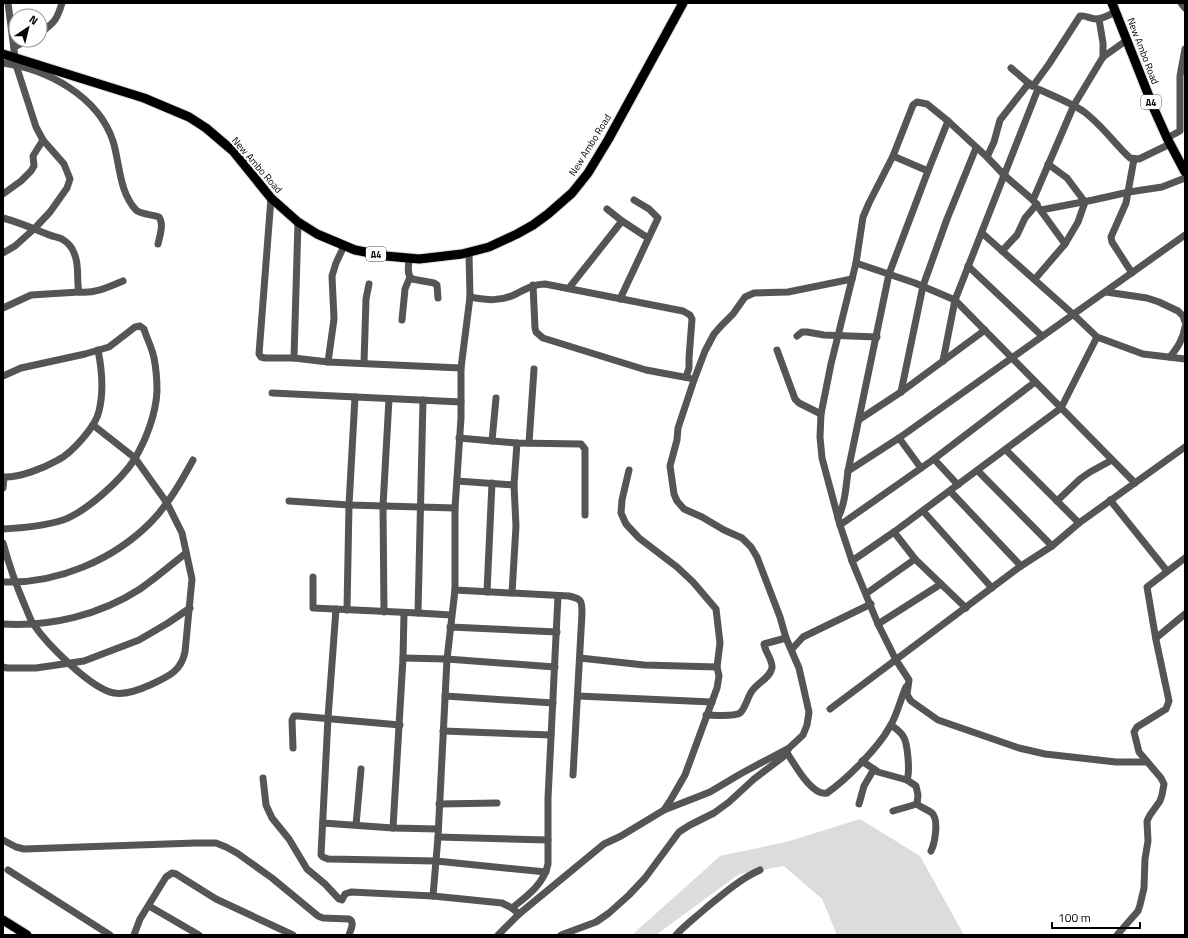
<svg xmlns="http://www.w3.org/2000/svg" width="1188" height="938" font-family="'Titillium Web',sans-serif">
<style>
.green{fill:#dcdcdc}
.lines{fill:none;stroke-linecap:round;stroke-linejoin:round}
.major-casing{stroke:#dbdbdb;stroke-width:11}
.minor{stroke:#555;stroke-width:7}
.major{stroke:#000;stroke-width:9}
.labels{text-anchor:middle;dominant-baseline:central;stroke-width:4;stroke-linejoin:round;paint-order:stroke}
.shield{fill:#fff;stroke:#4c4c4c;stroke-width:1}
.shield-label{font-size:9px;font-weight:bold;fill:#000}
.street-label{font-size:10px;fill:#000;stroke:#fff}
</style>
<rect width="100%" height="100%" fill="#fff"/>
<polygon class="green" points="860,819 920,856 964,935 837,935 822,899 784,866 739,874 656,935 632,935 720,856 786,842"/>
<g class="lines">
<defs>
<g id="major">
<polyline points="1112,3 1154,109 1167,138 1185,172"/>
<polyline points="3,54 144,98 189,117 206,128 233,151 271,198 298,222 317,234 355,250 386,256 419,259 462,254 489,247 517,234 533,225 548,214 572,193 588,173 608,140 683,3"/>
<polyline points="3,920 27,935"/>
</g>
</defs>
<use href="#major" class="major-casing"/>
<g class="minor">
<polyline points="1181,3 1185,8"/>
<polyline points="1099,19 1103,43 1103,57"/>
<path d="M 40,33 C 54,23 57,20 62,3"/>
<polyline points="1127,40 1103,57 1074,105 1033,200 1004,175 987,157 948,121 927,104 917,102 913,105 893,156 869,203 863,217 856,263 831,364 821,414 820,437 822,458 840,525 852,561 878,624 896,660 909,680 907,694 909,698 911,701 938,720 1019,748 1045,754 1116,762 1147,762"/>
<polyline points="14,47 28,40"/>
<path d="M 3,63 C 47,69 98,96 113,141 C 120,164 119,192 136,210 C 140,214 153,215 159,217 C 164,224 160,235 158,244"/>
<polyline points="1011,68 1032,86"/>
<path d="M 1033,86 L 1049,64 L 1080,16 C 1086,15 1090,19 1096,19 C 1103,19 1110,14 1116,12"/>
<polyline points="1167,138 1180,131 1180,76 1185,49"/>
<polyline points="893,156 928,171"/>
<polyline points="987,157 994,142 1000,120 1029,83"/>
<polyline points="1048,164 1067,178 1085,202 1078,222 1065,244"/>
<polyline points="3,194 21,181 31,171 34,166 33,156 43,140"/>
<polyline points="271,198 259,354 261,357 265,358 294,358 328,362 461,368"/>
<polyline points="1033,200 1065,244 1035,279"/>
<polyline points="607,209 622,221 648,238"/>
<polyline points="1041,210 1093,200 1129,192 1162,187 1185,178"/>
<path d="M 3,218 C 18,222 32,228 47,234 C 51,236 57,237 62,239 C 67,242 72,247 74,253 C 80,265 76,279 79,292 C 94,294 109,287 123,281"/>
<polyline points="982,233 1074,315 1097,337 1143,354 1185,359"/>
<polyline points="1002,251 1017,235 1025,218 1037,204"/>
<polyline points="3,253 15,246 35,228 50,212 67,188 70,179 64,164 43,140 36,127 16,65 8,3"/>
<polyline points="469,253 470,297 461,368 461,418 455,508 455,590 447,659 438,837 433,896 502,903 512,908 519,914"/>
<path d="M 409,258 C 409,265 406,274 412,279 L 434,283 L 437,285 L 438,298"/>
<polyline points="856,263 915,283 955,300 1135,483"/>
<polyline points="968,266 1042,336"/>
<polyline points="1132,273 1112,242 1111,237 1126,203 1134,159"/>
<polyline points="533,285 535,328 536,332 543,338 646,370 689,378"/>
<polyline points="569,288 622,221"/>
<polyline points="1106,292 1147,298 1159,302 1178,311 1183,316 1185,322"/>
<path d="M 470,297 C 487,300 500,302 516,294 C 526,289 534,284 545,284 L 683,311 L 690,315 L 692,319 L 689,358 L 689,368 L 686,377"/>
<polyline points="620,299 658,218 649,209 634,200"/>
<polyline points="3,308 31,295 79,292"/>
<polyline points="402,320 405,289 410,277"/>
<polyline points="797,336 802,332 807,332 824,335 877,337"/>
<polyline points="777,350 795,399 799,403 821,414"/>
<path d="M 1170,357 C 1178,347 1183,339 1185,327"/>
<polyline points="294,358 298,222"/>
<path d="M 943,361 L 955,300 L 1038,89 C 1053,96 1069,102 1083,111 C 1101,124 1114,143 1130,158 L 1139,159 L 1170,144"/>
<polyline points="328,362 334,319 332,276 336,263 344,246"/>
<polyline points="364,363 366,299 369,284"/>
<path d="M 3,376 L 21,368 L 85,354 L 109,347 L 135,327 L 140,326 L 144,329 C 147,339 152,348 154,358 C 156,368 157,381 157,391 C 156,414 146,440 134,460 C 121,480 86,512 63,520 C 44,526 23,528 3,529"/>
<polyline points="901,392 923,286 947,219 976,148"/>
<polyline points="272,393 461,402"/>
<polyline points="423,400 418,613 451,615"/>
<polyline points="860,419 901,392 985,330"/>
<polyline points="459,438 517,443 581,444 585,449 585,515"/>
<polyline points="899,438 921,468"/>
<polyline points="492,441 496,398"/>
<polyline points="529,443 534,369"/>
<polyline points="1006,450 1079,523"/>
<polyline points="934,459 958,485"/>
<polyline points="848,471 899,438 1185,235"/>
<polyline points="978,471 1052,546"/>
<path d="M 3,477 C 19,478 44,468 58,460 C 72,453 96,426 99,411 C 104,391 102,370 98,350"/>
<polyline points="457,481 514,485"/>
<polyline points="3,488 4,478"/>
<polyline points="950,491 1021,566"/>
<polyline points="1110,500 1167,571"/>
<polyline points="289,501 349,505 455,508"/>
<polyline points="1057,501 1080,479 1090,472 1112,460"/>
<polyline points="923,511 992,588"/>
<path d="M 838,518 C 845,504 846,487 848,471 L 889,274 L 928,171 L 948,121"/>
<polyline points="840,525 934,459 1035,382"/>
<polyline points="894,532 915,559 966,608"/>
<path d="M 3,543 C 9,565 16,585 25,606 C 28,612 30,620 34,625 C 47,644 91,689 114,693 C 126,695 139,690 150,685 C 167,677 181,672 185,652 L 192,579 L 182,533 L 167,503 L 135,458 L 93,425"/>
<polyline points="852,561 894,532 1061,408 1097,337"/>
<polyline points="313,577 313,608 418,613"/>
<path d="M 3,582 C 57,584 114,560 152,521 C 169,503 181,482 193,460"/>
<path d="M 455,590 L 569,596 C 582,599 582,601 582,613 L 573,775"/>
<polyline points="487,592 492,483"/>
<polyline points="512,593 516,526 514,485 517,443"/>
<polyline points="867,593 915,559"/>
<polyline points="336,609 328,718 321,855 323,857 328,859 436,861 546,872"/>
<polyline points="347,610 349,505 355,397"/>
<polyline points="384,612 383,506 389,399"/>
<polyline points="404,613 403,658 393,828 438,829"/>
<path d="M 3,624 C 50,627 100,615 140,589 C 156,578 171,565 186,553"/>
<polyline points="878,624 941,584"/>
<polyline points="450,627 557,632"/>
<polyline points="1156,638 1185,614"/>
<polyline points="792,649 803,637 871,604"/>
<polyline points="403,658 447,659 555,667"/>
<polyline points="580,658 644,665 717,667"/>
<polyline points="3,667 7,668 36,668 84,661 139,640 168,623 190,608"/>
<polyline points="445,696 553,703"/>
<polyline points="578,696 712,702"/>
<polyline points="830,709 1021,566 1052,546 1079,523 1185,447"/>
<path d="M 706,715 C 714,715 734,717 740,713 C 745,709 748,696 752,691 C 757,683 770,678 772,668 C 773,660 765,652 764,644 L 786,638"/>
<path d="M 891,725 C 895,728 900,731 903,736 C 908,743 910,772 907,780"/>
<polyline points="443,731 551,735"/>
<polyline points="293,748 292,720 294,716 298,716 400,725"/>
<path d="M 787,753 C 794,763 812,797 827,793 C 846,780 878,748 889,728 C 897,716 900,700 906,687"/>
<path d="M 862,761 L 878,772 L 907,780 L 916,786 L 918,795 L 917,804 C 921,808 927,809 932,813 C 939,820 935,843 931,851"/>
<polyline points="263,778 266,805 272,818 289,839 307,869 325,884 339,899 342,900 345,894 351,892 433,896"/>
<polyline points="439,804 497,803"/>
<polyline points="859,804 864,786 874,769"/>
<polyline points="664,810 710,792 742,773 789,748 803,735 807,725 809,712 799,668 786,638 780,617 757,557 751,547 742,538 724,530 702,517 684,509 677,501 674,494 670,466 677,440 678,428 694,380 705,351 714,334 721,326 733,314 745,297 754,293 788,292 852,279"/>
<polyline points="893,811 917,804"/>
<polyline points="323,823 393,828"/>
<polyline points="356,825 361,769"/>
<polyline points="438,837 548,840"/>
<path d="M 3,840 L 16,847 L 24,849 L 195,843 L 216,843 L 226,847 L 237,853 L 272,878 L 318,916 L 323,918 L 349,919 C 355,922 351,929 349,935"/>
<polyline points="8,870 110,935"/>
<polyline points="149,906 199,935"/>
<path d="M 512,908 C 527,896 544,884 548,864 L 548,798 L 558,596"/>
<polyline points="134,935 140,919 166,877 172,873 176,874 216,899 293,935"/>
<polyline points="498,935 519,914 604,844 621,836 664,810 670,801 685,775 717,688 719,676 717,667 720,643 716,609 693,582 677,567 639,538 626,524 621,513 622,500 629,470"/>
<polyline points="561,935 596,922 609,913 629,895 645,878 679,832 690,825 714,813 729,802 754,779 783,757 788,750"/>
<path d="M 676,935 C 685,925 696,917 706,908 C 723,894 740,879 760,870"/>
<polyline points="1117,935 1138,911 1140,905 1144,888 1145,859 1148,841 1147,821 1150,815 1160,801 1162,795 1164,784 1161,778 1139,752 1134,732 1137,727 1166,709 1169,701 1156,640 1147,587 1185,558"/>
</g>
<use href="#major" class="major"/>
</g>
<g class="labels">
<g class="shield">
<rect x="1141" y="95" width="20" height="14" rx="3"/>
<rect x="366" y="247" width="20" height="14" rx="3"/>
</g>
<g class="shield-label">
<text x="1151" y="102">A4</text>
<text x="376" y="254">A4</text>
</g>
<g class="street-label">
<text transform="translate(1143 51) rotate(69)">New Ambo Road</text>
<text transform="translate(590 145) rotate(-58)">New Ambo Road</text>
<text transform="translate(257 165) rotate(49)">New Ambo Road</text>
</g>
</g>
<rect width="1188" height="938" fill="none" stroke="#000000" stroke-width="8"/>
<g transform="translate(28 28) rotate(35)"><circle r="19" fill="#ffffff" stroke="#999999"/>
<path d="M0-3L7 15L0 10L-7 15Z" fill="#000000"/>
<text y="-6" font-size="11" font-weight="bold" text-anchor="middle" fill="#000000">N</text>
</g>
<path d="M1052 922v6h88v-6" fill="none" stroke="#000000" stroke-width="2"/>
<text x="1058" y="922" font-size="12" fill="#000000" stroke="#ffffff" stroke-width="3" paint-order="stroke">100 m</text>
</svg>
